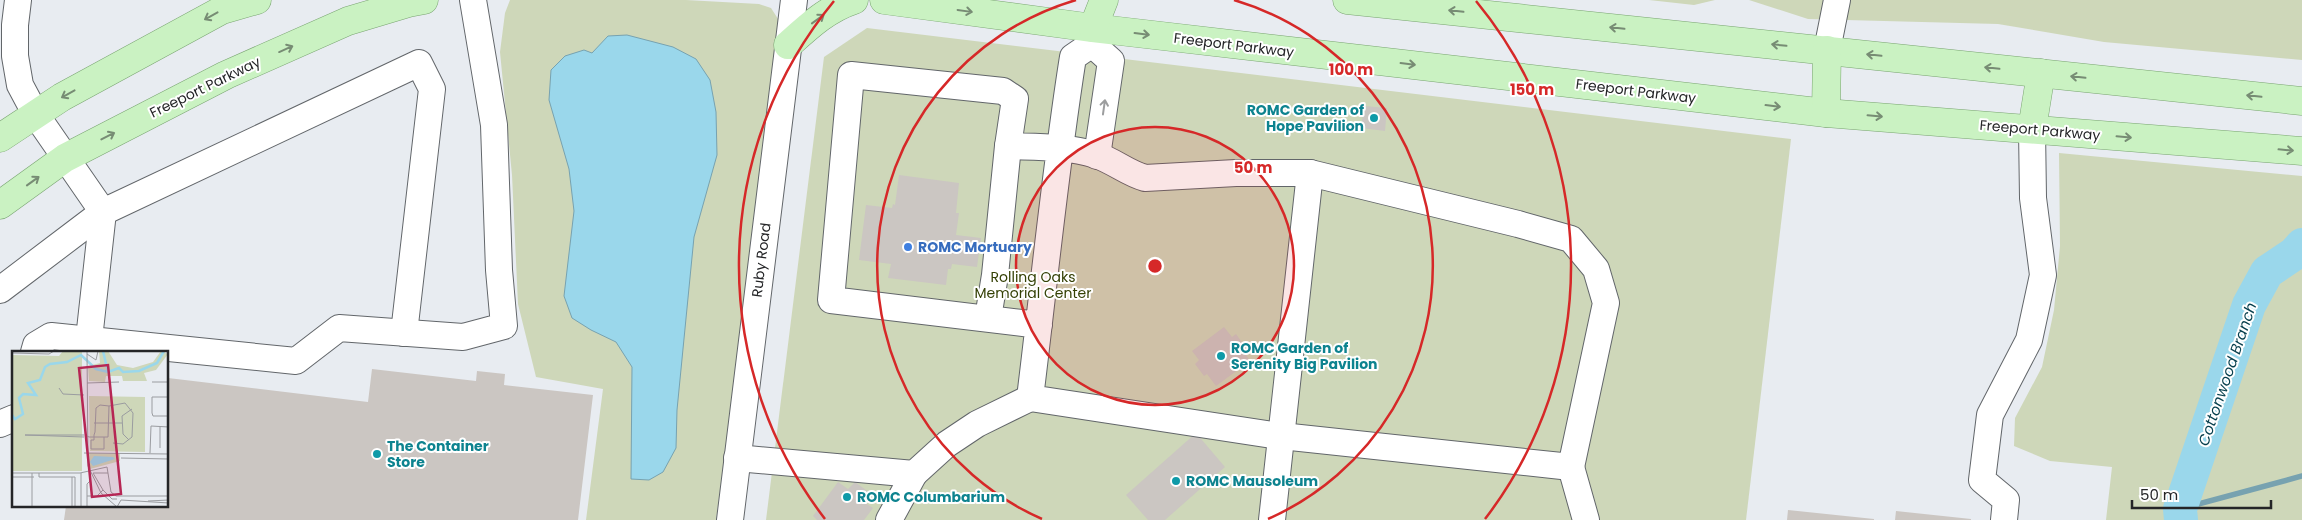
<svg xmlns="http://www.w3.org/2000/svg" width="2302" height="520" font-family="Poppins,sans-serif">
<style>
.green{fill:#ced7b9}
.water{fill:#9ad7eb;stroke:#77a2b0}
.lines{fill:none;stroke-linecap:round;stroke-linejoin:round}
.stream{stroke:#77a2b0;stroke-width:5.5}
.river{stroke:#9ad7eb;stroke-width:34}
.building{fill:#cbc6c2}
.minor-casing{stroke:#62666a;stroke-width:28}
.major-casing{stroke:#79a471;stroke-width:29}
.minor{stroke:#fff;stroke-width:26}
.major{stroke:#caf2c2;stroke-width:28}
.oneway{stroke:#778c74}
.oneway2{stroke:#9c9d9e}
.ring{fill:none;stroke:#d62828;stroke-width:2.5}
.culture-dot{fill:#0f9aa8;stroke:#fff;stroke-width:2}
.shop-dot{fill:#3f7fe0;stroke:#fff;stroke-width:2}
.labels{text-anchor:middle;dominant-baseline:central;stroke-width:4;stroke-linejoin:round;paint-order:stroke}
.street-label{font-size:14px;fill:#242527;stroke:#fff}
.culture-label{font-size:14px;font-weight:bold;fill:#0d838f;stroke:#fff;text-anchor:start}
.shop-label{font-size:14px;font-weight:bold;fill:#366cbe;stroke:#fff;text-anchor:start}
.park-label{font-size:14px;fill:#344005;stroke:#fff}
.water-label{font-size:15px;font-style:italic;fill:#063f4d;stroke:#fff}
.inset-river{fill:none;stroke:#9ad7eb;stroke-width:2.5}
.inset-road{fill:none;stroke:#9a9ca0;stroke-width:1}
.view{fill:#b62654;fill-opacity:0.15;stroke:#b62654;stroke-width:2.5}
.inset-edge{fill:none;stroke:#242527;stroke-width:2.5}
.centre{fill:#d62828;stroke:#fff;stroke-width:2.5}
.ring-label{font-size:15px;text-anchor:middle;font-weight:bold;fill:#d62828;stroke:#fff;stroke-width:4;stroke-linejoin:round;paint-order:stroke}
</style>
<rect width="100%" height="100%" fill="#e8ecf1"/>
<g class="green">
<polygon points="510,0 686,0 759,4 771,8 780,22 776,78 716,520 586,520 603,389 536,377 518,304 512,175 500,52 505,13"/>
<polygon points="1649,0 1715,0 1694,5"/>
<polygon points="1749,0 2302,0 2302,60 2104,42 1998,24 1808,19"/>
<polygon points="867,28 1791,139 1746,520 766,520 824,57"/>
<polygon points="2059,153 2302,176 2302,520 2106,520 2112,467 2050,461 2014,446 2015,418 2042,367 2054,310 2060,246"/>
</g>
<polygon class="water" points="627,35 673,47 696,59 710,80 716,112 717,155 694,237 677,410 676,448 663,472 649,480 631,479 632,367 616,342 591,330 572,318 564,296 574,211 569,169 549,100 551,70 565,56 584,50 592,53 608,36"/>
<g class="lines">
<polyline class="stream" points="2180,509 2302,476"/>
<polyline class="river" points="2181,520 2180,509 2249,305 2267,272 2294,254 2302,245"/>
</g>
<g class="building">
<polygon points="1364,106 1387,108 1385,131 1361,128"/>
<polygon points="899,175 959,183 956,213 959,213 956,235 981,238 977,267 952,264 951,269 948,269 946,285 888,278 891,264 859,260 866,205 892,208 893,204 895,205"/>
<polygon points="1224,327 1232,337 1236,334 1246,348 1243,350 1250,361 1216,386 1207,374 1204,376 1195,364 1199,360 1192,351"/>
<polygon points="372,369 476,381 477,371 505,374 504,385 593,395 578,520 64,520 66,506 168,506 168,378 368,402"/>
<polygon points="1196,433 1225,467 1165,520 1148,520 1126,495"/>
<polygon points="838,482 848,489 855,482 870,493 864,502 873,508 864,520 817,520 813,516"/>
<polygon points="1788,510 1874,519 1874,520 1787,520"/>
<polygon points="1896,511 1971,519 1971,520 1895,520"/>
</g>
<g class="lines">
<defs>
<g id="minor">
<polyline points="18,0 15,25 15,56 20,85 36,115 103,212 419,63 432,89 404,333"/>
<polyline points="1092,44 1111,61 1097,156"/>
<polyline points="1827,50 1837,0"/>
<polyline points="0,290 103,212"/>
<polyline points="988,318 995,275 1008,146"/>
<path d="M 1039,325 L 831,300 L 851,75 L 1003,91 L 1015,99 L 1008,146 C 1037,147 1068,146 1096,155 C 1114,161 1127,173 1145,178 L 1236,173 L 1310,173 L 1518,224 L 1571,239 L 1596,269 L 1606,303 L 1571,467 L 1272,435 L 1030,398 C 1044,285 1055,170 1073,57 L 1092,44 L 1093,28"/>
<polyline points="89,339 103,212"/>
<polyline points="34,352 36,345 51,336 296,361 339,328 463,337 504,326 499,270 494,125 473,0"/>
<polyline points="0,424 14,418"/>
<polyline points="737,458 914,474 947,444 977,424 1030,398"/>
<polyline points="1571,467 1586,520"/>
<polyline points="730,520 794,0"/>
<polyline points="889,520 914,474"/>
<polyline points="1272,520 1310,173"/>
<polyline points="2004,520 2006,500 1982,480 1990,415 2029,340 2043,275 2033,198 2032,129"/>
</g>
<g id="major">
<polyline points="884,0 1093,28 1826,113 2302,151"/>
<polyline points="1347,0 2302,101"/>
<polyline points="1093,28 1104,0"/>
<path d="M 788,45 C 809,26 827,9 854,0"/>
<polyline points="1826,113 1827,50"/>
<polyline points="2032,129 2041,73"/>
<polyline points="0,138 62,97 222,10 257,0"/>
<polyline points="0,205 65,158 226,75 348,21 408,3 424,0"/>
</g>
</defs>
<use href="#minor" class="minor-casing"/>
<use href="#major" class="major-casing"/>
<use href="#minor" class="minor"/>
<use href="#major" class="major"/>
</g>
<defs><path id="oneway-shaft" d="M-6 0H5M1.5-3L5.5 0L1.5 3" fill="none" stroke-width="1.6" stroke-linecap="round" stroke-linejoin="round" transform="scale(1.25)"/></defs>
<g class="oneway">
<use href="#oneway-shaft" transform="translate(965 11) rotate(8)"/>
<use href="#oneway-shaft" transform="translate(1456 11) rotate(-174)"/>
<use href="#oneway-shaft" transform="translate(211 16) rotate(151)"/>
<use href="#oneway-shaft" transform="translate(818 19) rotate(-36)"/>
<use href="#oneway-shaft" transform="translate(1617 28) rotate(-174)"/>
<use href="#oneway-shaft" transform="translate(1142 34) rotate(7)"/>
<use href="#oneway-shaft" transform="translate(1779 45) rotate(-174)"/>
<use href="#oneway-shaft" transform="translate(286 49) rotate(-24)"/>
<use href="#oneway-shaft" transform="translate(1874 55) rotate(-174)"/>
<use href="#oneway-shaft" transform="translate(1408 64) rotate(7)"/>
<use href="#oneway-shaft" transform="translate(1992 68) rotate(-174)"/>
<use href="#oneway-shaft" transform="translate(2078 77) rotate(-174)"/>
<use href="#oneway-shaft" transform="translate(68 94) rotate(151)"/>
<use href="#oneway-shaft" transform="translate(2254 96) rotate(-174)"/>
<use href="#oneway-shaft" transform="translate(1773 106) rotate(7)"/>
<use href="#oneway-shaft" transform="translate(1875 116) rotate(5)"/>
<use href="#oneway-shaft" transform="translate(108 136) rotate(-27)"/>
<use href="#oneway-shaft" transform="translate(2124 137) rotate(5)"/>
<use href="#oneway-shaft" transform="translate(2286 150) rotate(5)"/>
<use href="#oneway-shaft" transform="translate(33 181) rotate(-36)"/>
</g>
<use class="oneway2" href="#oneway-shaft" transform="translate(1104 107) rotate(-82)"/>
<circle cx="1155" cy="266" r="139" fill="#d62828" fill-opacity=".12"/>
<g class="ring">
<circle cx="1155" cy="266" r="139"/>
<path d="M1042 519A277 277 0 0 1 1076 0M1234 0A277 277 0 0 1 1268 519"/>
<path d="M825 519A416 416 0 0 1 834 1M1476 1A416 416 0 0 1 1485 519"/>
</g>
<g class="culture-dot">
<circle cx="1374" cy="118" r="5"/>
<circle cx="1221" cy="356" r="5"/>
<circle cx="377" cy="454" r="5"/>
<circle cx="1176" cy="481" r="5"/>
<circle cx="847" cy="497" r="5"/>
</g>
<circle class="shop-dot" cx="908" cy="247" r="5"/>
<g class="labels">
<g class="street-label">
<text transform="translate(1234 45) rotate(7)">Freeport Parkway</text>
<text transform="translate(205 87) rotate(-26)">Freeport Parkway</text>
<text transform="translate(1636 91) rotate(7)">Freeport Parkway</text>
<text transform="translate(2040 130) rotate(5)">Freeport Parkway</text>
<text transform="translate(761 260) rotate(-83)">Ruby Road</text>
</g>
<g class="culture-label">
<text x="1364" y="110" text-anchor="end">ROMC Garden of<tspan x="1364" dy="16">Hope Pavilion</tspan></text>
<text x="1231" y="348">ROMC Garden of<tspan x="1231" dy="16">Serenity Big Pavilion</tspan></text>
<text x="387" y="446">The Container<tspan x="387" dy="16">Store</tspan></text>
<text x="1186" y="481">ROMC Mausoleum</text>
<text x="857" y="497">ROMC Columbarium</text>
</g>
<g class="shop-label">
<text x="918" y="247">ROMC Mortuary</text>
</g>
<g class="park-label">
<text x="1033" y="277">Rolling Oaks<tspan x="1033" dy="16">Memorial Center</tspan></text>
</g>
<g class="water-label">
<text transform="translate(2227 374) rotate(-71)">Cottonwood Branch</text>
</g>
</g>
<g transform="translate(12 351)">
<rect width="156" height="156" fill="#e8ecf1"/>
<path d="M 51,0 L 70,0 L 70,120 L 0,120 L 0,4 L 47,5 ZM 87,0 L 96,0 L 105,14 L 121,17 L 141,11 L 149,0 L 156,3 L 144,19 L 132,22 L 135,30 L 111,30 L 110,25 L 94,25 L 93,31 L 77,30 L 76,15 L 88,12 ZM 77,45 L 133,46 L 133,101 L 78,100 ZM 77,102 L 108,103 L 108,110 L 78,118 Z" fill="#ced7b9"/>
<path d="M 82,105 L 101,106 L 103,108 L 81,115 L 78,111 Z" fill="#9ad7eb"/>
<path class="inset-river" d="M 91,0 L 96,21M 0,64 L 3,68 L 11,63 L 7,47 L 11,43 L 24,44 L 16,32 L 28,29 L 33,16 L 38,13 L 55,11 L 69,4 L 84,18 L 96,21 L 107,17 L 111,21 L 127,20 L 145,12 L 152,0"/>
<path class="inset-road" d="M 75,0 L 76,115 L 89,142 L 105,156M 0,2 L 37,3 L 42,0M 75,3 L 84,9 L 86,0M 140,31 L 157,31M 75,32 L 107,31M 47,37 L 51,43 L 72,44M 157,46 L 140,46 L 140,62 L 141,65 L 157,65M 97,55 L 113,52 L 121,62 L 120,86 L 111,93 L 101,92M 82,72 L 110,72M 148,76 L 148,97M 72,84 L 13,84 L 72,86M 75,85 L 77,86 L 96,86 L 97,55 L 88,54 L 84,57 L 83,81 L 82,84 L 82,89 L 79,89 L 79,98 L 92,98 L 92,86M 117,89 L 111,83 L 110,65 L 120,58M 72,102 L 157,103M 138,102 L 139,75 L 157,76M 109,107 L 157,108M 0,122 L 68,122 L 95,116 L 99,141 L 104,145 L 157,145M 27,122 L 27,126 L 63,126 L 63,156M 0,126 L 22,126M 91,139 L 100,148 L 105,148M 75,145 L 85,145 L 91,139 L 81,122 L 96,122M 136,150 L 157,149M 20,156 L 20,122M 60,156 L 60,126M 69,156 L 69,122M 75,156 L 75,133 L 78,130M 105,156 L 109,149 L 157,152"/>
<path class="view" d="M 96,14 L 109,143 L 80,146 L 67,17 Z"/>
<rect width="156" height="156" class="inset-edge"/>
</g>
<circle cx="1155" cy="266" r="8" class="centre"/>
<g class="ring-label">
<text x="1351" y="75">100 m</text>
<text x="1532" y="95">150 m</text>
<text x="1253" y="173">50 m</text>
</g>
<path d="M2132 500v8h139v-8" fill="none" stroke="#242527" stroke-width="2.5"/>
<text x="2140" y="500" font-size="15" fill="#242527" stroke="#ffffff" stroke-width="4" paint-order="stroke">50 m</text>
</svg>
